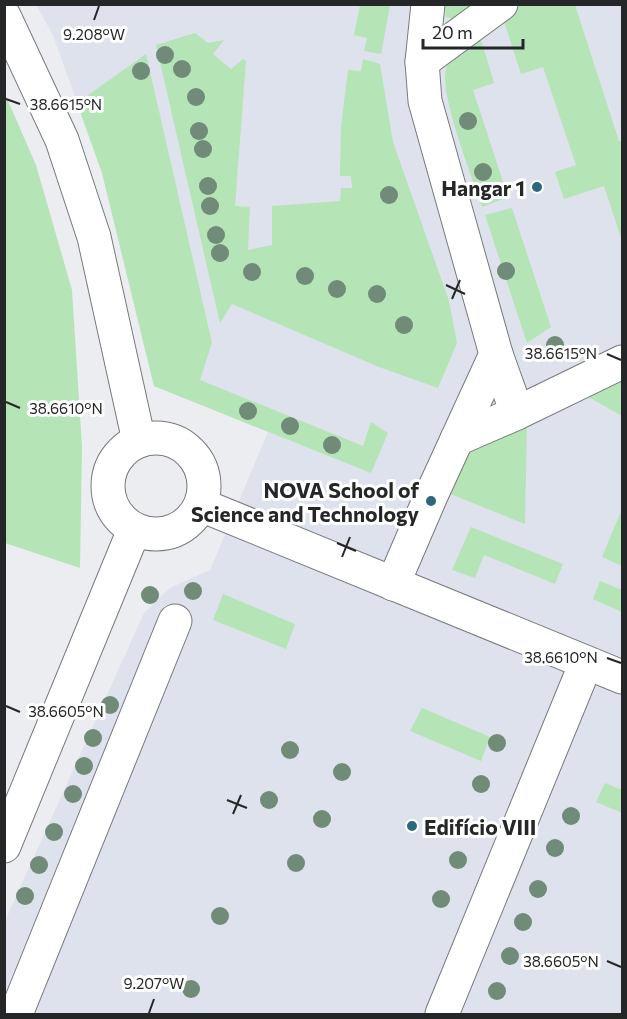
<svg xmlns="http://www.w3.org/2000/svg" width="627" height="1019" font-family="Commissioner,sans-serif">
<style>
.built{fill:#dde2ec}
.green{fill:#b5e4b7}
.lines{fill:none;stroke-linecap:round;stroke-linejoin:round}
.minor-casing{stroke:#78797c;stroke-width:35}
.minor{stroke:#fff;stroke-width:33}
.tree{fill:#708b77}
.ticks{fill:none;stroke:#252627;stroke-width:2}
.poi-dot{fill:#2a687e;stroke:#fff;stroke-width:2}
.labels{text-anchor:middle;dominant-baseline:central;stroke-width:6;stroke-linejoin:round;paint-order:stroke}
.poi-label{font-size:21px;font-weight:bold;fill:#252627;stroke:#fff;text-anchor:end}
.ticks-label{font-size:15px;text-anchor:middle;fill:#252627;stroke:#fff;stroke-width:6;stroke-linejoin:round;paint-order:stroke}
</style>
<rect width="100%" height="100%" fill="#ebedf1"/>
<polygon class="built" points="36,5 622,5 622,1014 5,1014 5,921 144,613 170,588 210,570 268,432 154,386 102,173 53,35"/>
<g class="green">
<polygon points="360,5 390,5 381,54 364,51 367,38 354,35"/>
<polygon points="445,5 482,5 461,21 446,17"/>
<polygon points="518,5 575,5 619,141 622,141 622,241 604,186 564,199 555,172 576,165 543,67 521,74 502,15"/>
<polygon points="195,33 208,43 224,40 213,54 231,69 243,59 246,61 235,206 250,207 248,250 272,245 272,206 340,201 341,188 352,188 351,176 340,176 341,127 348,70 361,71 363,59 380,64 393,142 449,301 457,343 438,388 379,367 232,304 220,323 156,45"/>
<path d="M 479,33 L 494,83 L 473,90 L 508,197 L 482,207 C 473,179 439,94 446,69 C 450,52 465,43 479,33 Z"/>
<polygon points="146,54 212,343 200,380 363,446 371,422 388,433 371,473 154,386 102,173 77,103"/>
<polygon points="5,94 36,165 72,290 82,447 80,568 5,543"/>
<polygon points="512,208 551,327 527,343 485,215"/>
<polygon points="622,377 622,416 585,395"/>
<polygon points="527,423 525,524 448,493 460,462 471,452"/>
<polygon points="622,509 622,566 602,557"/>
<polygon points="471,527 563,564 555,584 484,555 475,578 452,570"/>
<polygon points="600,581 622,590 622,612 593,599"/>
<polygon points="223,594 295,624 286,649 213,620"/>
<polygon points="422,708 490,737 481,761 410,731"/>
<polygon points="605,783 622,790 622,813 596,802"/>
</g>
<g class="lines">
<defs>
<g id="minor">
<polyline points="4,16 62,140 94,237 139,441"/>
<polyline points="422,62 501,4"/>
<polyline points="496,354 517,413"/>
<circle cx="156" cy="486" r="48"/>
<polyline points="457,439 517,413 622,362"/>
<polyline points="201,505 622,677"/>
<polyline points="393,584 430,498 496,354 425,101 422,62 428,4"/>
<polyline points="4,846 134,530"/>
<polyline points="16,1014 175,621"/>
<polyline points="442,1014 586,663"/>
</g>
</defs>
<use href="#minor" class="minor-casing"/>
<use href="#minor" class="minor"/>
</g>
<g class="tree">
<circle cx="165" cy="55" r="9"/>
<circle cx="182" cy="69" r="9"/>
<circle cx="141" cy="71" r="9"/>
<circle cx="196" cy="97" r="9"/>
<circle cx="468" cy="121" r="9"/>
<circle cx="199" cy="131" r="9"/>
<circle cx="203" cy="149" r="9"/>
<circle cx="483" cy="172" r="9"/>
<circle cx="208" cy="186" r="9"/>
<circle cx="389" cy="195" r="9"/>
<circle cx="210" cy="206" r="9"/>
<circle cx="216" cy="235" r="9"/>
<circle cx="220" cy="253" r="9"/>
<circle cx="506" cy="271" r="9"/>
<circle cx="252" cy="272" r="9"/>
<circle cx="305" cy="276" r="9"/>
<circle cx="337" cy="289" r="9"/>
<circle cx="377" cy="294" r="9"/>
<circle cx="404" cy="325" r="9"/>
<circle cx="555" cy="345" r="9"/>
<circle cx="248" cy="411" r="9"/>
<circle cx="290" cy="426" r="9"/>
<circle cx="332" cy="445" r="9"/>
<circle cx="193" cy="591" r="9"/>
<circle cx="150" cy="595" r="9"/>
<circle cx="110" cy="705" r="9"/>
<circle cx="93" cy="738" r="9"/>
<circle cx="497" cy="743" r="9"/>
<circle cx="290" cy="750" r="9"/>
<circle cx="84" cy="766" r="9"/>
<circle cx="342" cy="772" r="9"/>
<circle cx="481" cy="784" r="9"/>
<circle cx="73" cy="794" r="9"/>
<circle cx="269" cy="800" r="9"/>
<circle cx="571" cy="816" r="9"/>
<circle cx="322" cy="819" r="9"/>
<circle cx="54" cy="832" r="9"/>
<circle cx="555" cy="848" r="9"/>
<circle cx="458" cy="860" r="9"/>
<circle cx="296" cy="863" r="9"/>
<circle cx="39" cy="865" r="9"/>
<circle cx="538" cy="889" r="9"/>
<circle cx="25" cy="896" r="9"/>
<circle cx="441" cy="899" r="9"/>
<circle cx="220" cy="916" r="9"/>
<circle cx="523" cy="922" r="9"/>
<circle cx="510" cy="956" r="9"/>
<circle cx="191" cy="989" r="9"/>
<circle cx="497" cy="991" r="9"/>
</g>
<path class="ticks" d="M 94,20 L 99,6M 6,99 L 20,104M 446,285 L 465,294M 452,299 L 460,280M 607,354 L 621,360M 6,402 L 20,408M 337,543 L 356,551M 342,557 L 350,537M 607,658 L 621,663M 6,706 L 20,712M 227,800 L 247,808M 233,814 L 241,795M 607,961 L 621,967M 149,1013 L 154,999"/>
<g class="poi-dot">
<circle cx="537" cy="187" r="6"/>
<circle cx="431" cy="501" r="6"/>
<circle cx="412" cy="826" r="6"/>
</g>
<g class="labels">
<g class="poi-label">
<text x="525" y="187">Hangar 1</text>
<text x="419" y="489">NOVA School of<tspan x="419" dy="24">Science and Technology</tspan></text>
<text x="424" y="826" text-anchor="start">Edifício VIII</text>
</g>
</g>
<g class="ticks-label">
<text x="94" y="40">9.208°W</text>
<text x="66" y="110">38.6615°N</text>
<text x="561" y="359">38.6615°N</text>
<text x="66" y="414">38.6610°N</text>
<text x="561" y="663">38.6610°N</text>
<text x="66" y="717">38.6605°N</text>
<text x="561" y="967">38.6605°N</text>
<text x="154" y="989">9.207°W</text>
</g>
<rect width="627" height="1019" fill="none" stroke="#252627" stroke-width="12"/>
<path d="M423 39v9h100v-9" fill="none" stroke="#252627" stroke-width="3"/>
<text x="432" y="39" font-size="18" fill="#252627" stroke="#ffffff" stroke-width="4.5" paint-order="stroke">20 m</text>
</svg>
